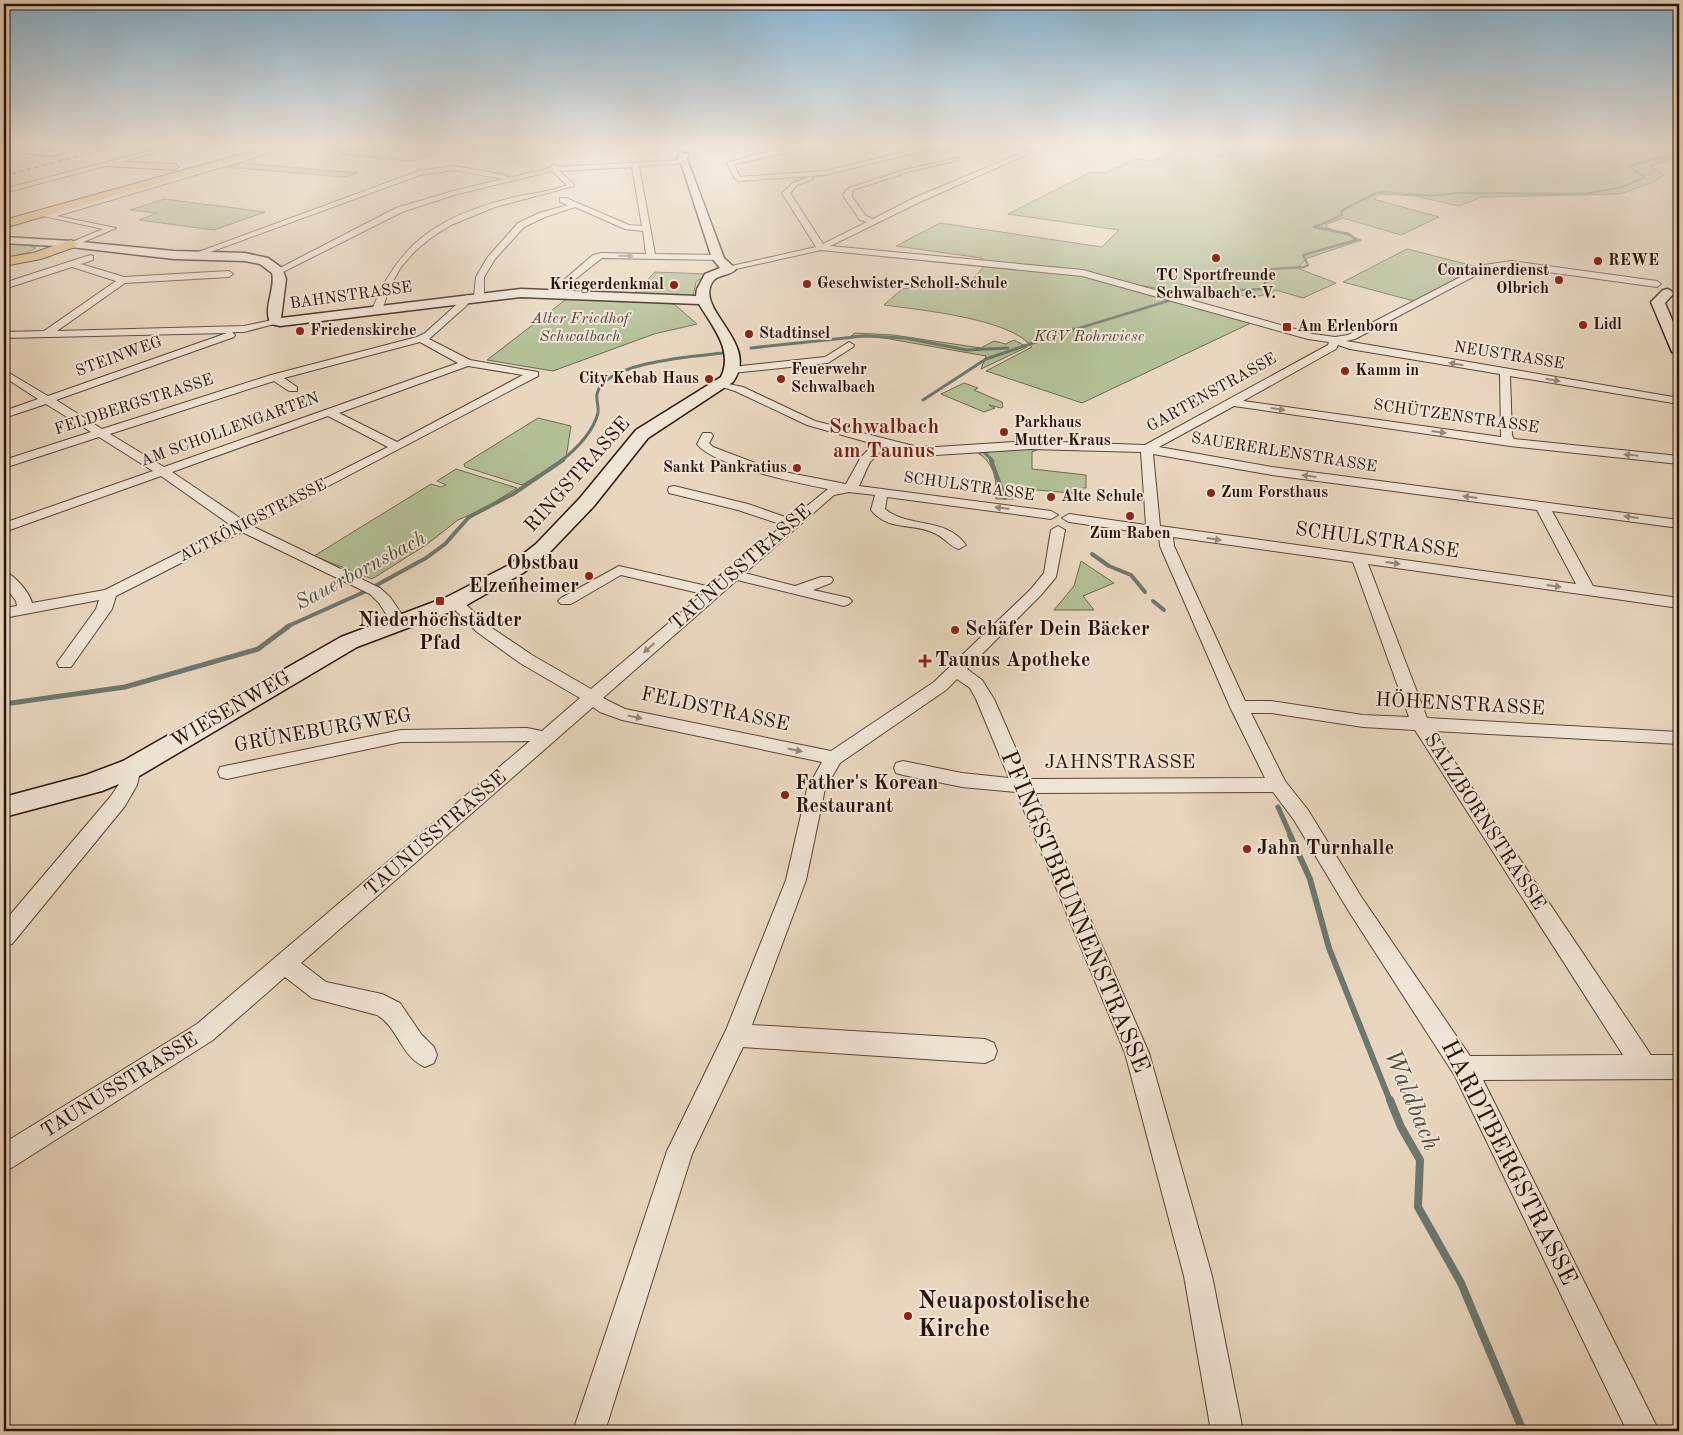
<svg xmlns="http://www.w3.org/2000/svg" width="1683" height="1435" font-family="'Old Standard TT',serif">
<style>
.green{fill:#b2bf95;stroke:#6e6a50}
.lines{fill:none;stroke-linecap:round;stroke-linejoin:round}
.stream-far6{stroke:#6c786e;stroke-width:2}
.stream-far5{stroke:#6c786e;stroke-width:2.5}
.stream-far4{stroke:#6c786e;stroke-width:3}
.stream-far3{stroke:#6c786e;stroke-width:4}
.stream-far2{stroke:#6c786e;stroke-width:5}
.stream-far1{stroke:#6c786e;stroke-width:6}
.stream{stroke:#6c786e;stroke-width:8}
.street-casing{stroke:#5a4537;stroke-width:2}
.secondary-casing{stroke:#2b140a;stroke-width:3}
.highway-casing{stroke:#2b140a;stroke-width:2}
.street{fill:#f0e5d5;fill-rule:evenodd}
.secondary{fill:#f0e5d5;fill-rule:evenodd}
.highway{fill:#e4bc7f;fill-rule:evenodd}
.rail{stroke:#2b140a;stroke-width:1;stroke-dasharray:4 4;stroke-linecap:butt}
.oneway{fill:#97877a}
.poi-dot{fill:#8f2418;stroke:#f0e5d5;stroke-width:2}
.labels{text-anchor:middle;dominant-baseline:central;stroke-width:4;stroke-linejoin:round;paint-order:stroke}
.far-poi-label{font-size:16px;font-weight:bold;fill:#2b140a;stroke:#f0e5d5;text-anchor:start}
.far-street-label{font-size:16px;fill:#2b140a;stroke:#f0e5d5}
.far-park-label{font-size:16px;font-style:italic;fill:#544734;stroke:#f0e5d5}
.street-label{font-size:20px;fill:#2b140a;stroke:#f0e5d5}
.poi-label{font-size:20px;font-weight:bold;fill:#2b140a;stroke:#f0e5d5;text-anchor:start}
.far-district-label{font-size:21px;font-weight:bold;fill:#7a1f14;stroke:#f0e5d5}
.water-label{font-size:21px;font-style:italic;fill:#514e44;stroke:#f0e5d5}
.near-street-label{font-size:24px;fill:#2b140a;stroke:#f0e5d5}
.near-poi-label{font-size:24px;font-weight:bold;fill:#2b140a;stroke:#f0e5d5;text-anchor:start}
.near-water-label{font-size:25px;font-style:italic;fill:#514e44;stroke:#f0e5d5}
</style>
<rect width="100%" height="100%" fill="#e8d7be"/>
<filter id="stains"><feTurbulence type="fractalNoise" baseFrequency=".004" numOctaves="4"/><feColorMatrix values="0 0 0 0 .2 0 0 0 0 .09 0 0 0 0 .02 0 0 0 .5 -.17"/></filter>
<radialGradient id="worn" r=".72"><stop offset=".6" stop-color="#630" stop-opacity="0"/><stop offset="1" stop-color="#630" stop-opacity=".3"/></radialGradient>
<g class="green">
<polygon points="365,145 401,145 453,149 413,161 339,154"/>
<path d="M 1177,145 L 1244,145 L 1248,147 L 1219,157 L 1222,157 L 1259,146 L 1256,145 L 1679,145 L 1679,156 L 1650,166 L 1664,175 L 1654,182 L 1620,194 L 1482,197 L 1459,206 L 1415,196 L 1380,194 L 1373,199 L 1439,217 L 1401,235 L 1343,218 L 1327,224 L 1326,226 L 1328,228 L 1361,240 L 1308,258 L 1297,268 L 1336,283 L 1303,298 L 1276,290 C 1257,301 1240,294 1220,294 C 1208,294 1197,300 1185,298 C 1168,294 1147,281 1130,288 L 1253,322 L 1082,403 L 986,371 L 1032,347 C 1010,318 919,310 884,305 L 902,289 L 927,286 L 966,288 L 984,266 L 982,258 L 896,246 L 940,223 L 1102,247 L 1119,230 L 1008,214 L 1091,172 L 1106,173 L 1136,159 L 1153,161 L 1174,150 L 1170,149 Z"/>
<polygon points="242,163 358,173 344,177 226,167"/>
<polygon points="164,199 265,212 214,230 139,220 157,213 130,210"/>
<polygon points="4,242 25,244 36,248 27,253 4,258"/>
<polygon points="1407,249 1478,267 1414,301 1343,282"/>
<polygon points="655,272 707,274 696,282 693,297 633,295"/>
<polygon points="569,297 674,304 697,324 654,334 553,371 487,360"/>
<polygon points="855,333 893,335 981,348 994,341 1006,344 1014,340 1027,347 981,369 986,356 867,335 851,336"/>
<polygon points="964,383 978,388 974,390 1002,402 1003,407 1001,408 989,405 995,408 984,412 941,394"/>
<polygon points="538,418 571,426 566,458 522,485 465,467 464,464"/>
<path d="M 1022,449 L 1039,449 L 1032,452 L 1032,469 L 1086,475 L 1086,488 L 1082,488 L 1081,494 L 1026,489 L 1024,499 L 996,499 C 997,481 995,464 978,453 Z"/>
<polygon points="456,469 517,488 485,508 458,520 426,545 372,579 314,556 431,484 441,487 446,485 437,481"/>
<polygon points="1081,561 1114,583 1083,596 1094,610 1054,610 1074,586"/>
</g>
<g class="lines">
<polyline class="stream-far6" points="1315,227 1342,215 1341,211 1376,193 1384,192 1431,196 1456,193 1584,194 1623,187 1644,177 1629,166 1677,153 1675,145"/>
<polyline class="stream-far5" points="1070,331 1197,292 1262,289 1272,269 1304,267 1308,265 1303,255 1356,240 1349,234 1314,227 1316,226"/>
<g class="stream-far4">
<polyline points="751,348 864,336 905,338 967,350 1008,348"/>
<polyline points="923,400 986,359 1074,329"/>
<polyline points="984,452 993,461"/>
<path d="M 561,461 C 575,450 593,432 598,413 C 599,407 596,400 597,394 C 604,362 696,356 723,353"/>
</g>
<g class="stream-far3">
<polyline points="991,460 1005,498"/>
<polyline points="1092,554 1109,566 1131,575 1145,592"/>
<polyline points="1153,601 1164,610"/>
<polyline points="286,627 364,592 426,558 445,544 469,517 513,494 563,460"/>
</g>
<g class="stream-far2">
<polyline points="4,704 125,687 258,649 289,626"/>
<polyline points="1278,807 1291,836"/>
</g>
<polyline class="stream-far1" points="1290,835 1310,879 1329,948 1390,1101"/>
<polyline class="stream" points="1390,1100 1401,1127 1420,1160 1418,1207 1461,1283 1523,1431"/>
<defs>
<g id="street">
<polygon points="78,145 88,145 53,156 4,151 4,147 50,152"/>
<polygon points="98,145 107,145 104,147"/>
<polygon points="173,145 183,145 4,193 4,189"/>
<polygon points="287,145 296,145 57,216 116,228 74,246 67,244 103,229 43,216"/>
<path d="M 810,145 L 824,145 L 734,164 L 740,177 L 825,171 L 926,147 L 929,149 L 825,175 L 811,176 L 813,179 L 797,185 L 790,193 L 823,244 L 867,222 L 860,220 L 844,197 L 843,194 L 849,188 L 904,170 L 958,158 L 958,160 L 908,172 L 853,190 L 852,197 L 866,216 L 873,219 L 914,198 L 1040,145 L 1048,145 L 920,202 L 830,246 L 1083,270 L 1313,334 L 1335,337 L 1348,335 L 1484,265 L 1511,261 L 1657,281 L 1661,284 L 1657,287 L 1511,267 L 1486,270 L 1355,339 L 1346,341 L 1679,398 L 1679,404 L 1510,376 L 1512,435 L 1514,439 L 1679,456 L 1679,464 L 1510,446 L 1234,406 L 1159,447 L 1272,467 L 1679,520 L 1679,528 L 1552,511 L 1593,586 L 1679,598 L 1679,608 L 1368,564 L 1427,718 L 1679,732 L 1679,744 L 1434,731 L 1651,1055 L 1679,1055 L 1679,1079 L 1483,1080 L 1659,1431 L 1627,1431 L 1455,1076 L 1348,910 L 1294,820 L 1273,792 L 1035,793 L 1149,1053 L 1212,1276 L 1243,1431 L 1211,1431 L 1184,1276 L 1125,1053 L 1016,792 L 962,787 L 903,775 L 896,773 L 894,768 L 896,763 L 903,761 L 962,773 L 1009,778 L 976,699 L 970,688 L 957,679 L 946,690 L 840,763 L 825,789 L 806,880 L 752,1025 L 985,1039 L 994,1043 L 997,1051 L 994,1059 L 985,1063 L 743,1047 L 692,1154 L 605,1431 L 573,1431 L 667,1151 L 726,1030 L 786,880 L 807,789 L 822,762 L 622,720 L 600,712 L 593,707 L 301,963 L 326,982 L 382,994 L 400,1003 L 421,1034 L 434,1047 L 437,1055 L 434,1063 L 425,1067 C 401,1057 398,1027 377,1015 L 312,998 L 285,977 L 213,1040 L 13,1167 L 4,1171 L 4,1143 L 197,1024 L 530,741 L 401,742 L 227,779 L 220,777 L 218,772 L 220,767 L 401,730 L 527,728 L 542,731 L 580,698 L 520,663 L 477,632 L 447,602 L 450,599 L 460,599 L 489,626 L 532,655 L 591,689 L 703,594 L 621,575 L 571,604 L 561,604 L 558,601 L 561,598 L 619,566 L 711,587 L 783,525 L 738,510 L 669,493 L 668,490 L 669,487 L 674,486 L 748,504 L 791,519 L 828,489 C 799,483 713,466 697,444 L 703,433 L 711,433 L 713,436 L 709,443 L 713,447 L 774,470 L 846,484 L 861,457 L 874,444 L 807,425 L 735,391 L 719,386 L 719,382 L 743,387 L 815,421 L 914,446 L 936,447 L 1030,441 L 1145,445 L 1328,345 L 1329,342 L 1308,339 L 1082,276 L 821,250 L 727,271 L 727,267 L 816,247 L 782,193 L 793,183 L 811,176 L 738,181 L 735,179 L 727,163 L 762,153 ZM 1338,345 L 1350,349 L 1500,374 L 1501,437 L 1243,401 L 1336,349 ZM 885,447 L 914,454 L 936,455 L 1030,449 L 1141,452 L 1146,525 L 1069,514 L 1062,518 L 1069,522 L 1159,535 L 1160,546 L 1230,707 L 1265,778 L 1029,779 L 994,699 L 982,680 L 967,669 L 1041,595 L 1056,577 L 1065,530 L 1058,526 L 1051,530 L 1044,573 L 1031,589 L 934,682 L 831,751 L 625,709 L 603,698 L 737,580 L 844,606 L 849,604 L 852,601 L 849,598 L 813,590 L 831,583 L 833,580 L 831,577 L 821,577 L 795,586 L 745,573 L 834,495 L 849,492 L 875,495 L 871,510 C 888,532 915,522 936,534 C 945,538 950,547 959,549 L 966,545 C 945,516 909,529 885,509 L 887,497 L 1051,519 L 1058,515 L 1051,511 L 859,486 L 870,462 ZM 1153,454 L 1272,475 L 1537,510 L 1576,584 L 1160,526 ZM 1173,537 L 1353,562 L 1409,717 L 1363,715 L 1271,701 L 1245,701 L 1174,546 ZM 1251,713 L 1271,713 L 1363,727 L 1415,730 L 1623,1055 L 1470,1056 L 1362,898 L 1308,810 L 1285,781 Z"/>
<polygon points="960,145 971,145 937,154 934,152"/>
<path d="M 685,160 L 687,163 L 639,166 L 655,254 L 718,255 L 722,258 L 721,260 L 602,258 L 554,296 L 549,293 L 551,291 L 593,255 L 601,253 L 646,254 L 643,231 L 625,229 L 575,207 L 545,217 L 524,227 L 495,259 L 484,277 L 484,296 L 479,299 L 474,296 L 476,277 L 487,258 L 518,223 L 539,213 L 568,205 L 560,202 L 560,198 L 566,198 L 629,225 L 642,226 L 632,167 L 559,171 L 574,184 L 574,186 L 495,207 L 451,225 L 432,237 L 415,251 L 401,267 L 390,286 L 382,310 L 377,313 L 372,310 C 399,240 444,214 515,197 C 533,193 551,192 567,185 L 552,171 L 457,194 L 402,212 L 281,273 L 274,271 L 396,208 L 453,191 L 503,179 L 454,170 L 420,175 L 197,257 L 190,255 L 419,171 L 454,166 L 505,175 L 508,178 L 550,168 L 554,164 L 557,167 Z"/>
<path d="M 90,255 L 93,256 L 93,260 L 81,264 L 124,277 L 229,271 L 233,274 L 229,277 L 125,283 L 57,331 L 244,326 L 277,319 L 282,322 L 244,332 L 232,332 L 235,335 L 234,337 L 56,400 L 102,429 L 271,375 L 417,337 L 425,333 L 467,295 L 472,298 L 466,306 L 429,339 L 470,360 L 538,372 L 538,376 L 252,526 L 380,588 L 390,597 L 407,622 L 405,625 L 393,625 L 379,603 L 370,594 L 242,532 L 116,596 L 112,609 L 71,667 L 59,667 L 57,663 L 96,609 L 99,600 L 4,618 L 4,608 L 17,606 L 16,601 L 4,585 L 4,572 C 14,574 30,593 32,603 L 105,590 L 232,526 L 161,476 L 4,532 L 4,523 L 153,471 L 99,437 L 4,468 L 4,460 L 91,432 L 46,404 L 4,418 L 4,411 L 38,399 L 4,377 L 4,370 L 48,396 L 227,333 L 4,338 L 4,332 L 44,331 L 116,281 L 72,267 L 4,289 L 4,283 ZM 420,342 L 458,363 L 164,467 L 110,434 L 274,381 L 289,391 L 297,391 L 297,387 L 284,378 ZM 468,366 L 523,375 L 397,442 L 339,413 ZM 328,416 L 388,447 L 243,520 L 172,472 Z"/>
<polygon points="849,342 854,345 853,347 828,363 732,373 727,370 732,367 825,357"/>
<polygon points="132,761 139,763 141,768 137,785 125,806 12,944 4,946 4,922 111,796 119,784 125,763"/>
</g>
<g id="secondary">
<path d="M 680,152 L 688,154 L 687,159 L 724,258 L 736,269 C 731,276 718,274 713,281 C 693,310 761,342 733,382 L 648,438 L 594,506 L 550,552 L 523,573 L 463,607 L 357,647 L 141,775 L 102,791 L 4,817 L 4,797 L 86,775 L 123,761 L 341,637 L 447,597 L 509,565 L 536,544 L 580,498 L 636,430 L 721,377 C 734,350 712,326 699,304 L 521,297 L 280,326 L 271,324 C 262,309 276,289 272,273 L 260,264 L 245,261 L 174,259 L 71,247 L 4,243 L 4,237 L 71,241 L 174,251 L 245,253 L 268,258 L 282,268 L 286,279 L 281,318 L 521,289 L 696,296 L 697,289 L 705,274 L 720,268 L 712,258 L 681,163 L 677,160 Z"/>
<polygon points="1668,289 1674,293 1665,303 1679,336 1679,356 1672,352 1651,302 1663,290"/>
</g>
<g id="highway">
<polygon points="274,145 289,145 4,228 4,220"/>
<polygon points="110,161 174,164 179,167 174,170 106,166 106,162"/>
<polygon points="71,240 77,244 75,247 41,259 4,266 4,258 33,253"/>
</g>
</defs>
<use href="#street" class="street-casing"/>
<use href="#secondary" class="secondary-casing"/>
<use href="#highway" class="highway-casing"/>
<use href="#street" class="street"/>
<use href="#secondary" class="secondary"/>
<use href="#highway" class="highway"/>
<polyline class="rail" points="4,176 120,145"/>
</g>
<defs><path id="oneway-solid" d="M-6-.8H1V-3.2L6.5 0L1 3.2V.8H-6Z" transform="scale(1.25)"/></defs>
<g class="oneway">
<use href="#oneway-solid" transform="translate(626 256) rotate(2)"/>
<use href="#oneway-solid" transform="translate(1456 364) rotate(-170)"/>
<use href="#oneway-solid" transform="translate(1553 380) rotate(9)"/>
<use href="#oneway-solid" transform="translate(1278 409) rotate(8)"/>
<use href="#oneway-solid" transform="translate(1439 432) rotate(8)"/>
<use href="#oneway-solid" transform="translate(1631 455) rotate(-174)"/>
<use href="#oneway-solid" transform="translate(1309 476) rotate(-173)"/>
<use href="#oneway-solid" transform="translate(1470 497) rotate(-173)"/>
<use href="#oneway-solid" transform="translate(1002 508) rotate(-173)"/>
<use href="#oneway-solid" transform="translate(1631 517) rotate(-173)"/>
<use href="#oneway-solid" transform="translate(1214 539) rotate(8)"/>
<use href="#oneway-solid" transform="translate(1393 563) rotate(8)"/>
<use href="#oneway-solid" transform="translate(1554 586) rotate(8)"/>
<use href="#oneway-solid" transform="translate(649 648) rotate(139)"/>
<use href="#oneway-solid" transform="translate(635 717) rotate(12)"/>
<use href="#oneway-solid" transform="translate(795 750) rotate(12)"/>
</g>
<linearGradient id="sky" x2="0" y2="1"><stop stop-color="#87b6d2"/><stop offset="0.42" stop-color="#f5ede2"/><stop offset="1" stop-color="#f5ede2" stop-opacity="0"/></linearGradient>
<rect width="1683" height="346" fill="url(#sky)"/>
<g class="poi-dot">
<circle cx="1216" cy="258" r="5"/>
<circle cx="1598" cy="261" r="5"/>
<circle cx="1559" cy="280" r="5"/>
<circle cx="807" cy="284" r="5"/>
<circle cx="674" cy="285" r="5"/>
<circle cx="1583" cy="325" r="5"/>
<rect x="1282" y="322" width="10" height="10" rx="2.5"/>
<circle cx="300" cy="331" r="5"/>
<circle cx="749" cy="334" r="5"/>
<circle cx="1345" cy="371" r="5"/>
<circle cx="709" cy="379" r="5"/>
<circle cx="781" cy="379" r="5"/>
<circle cx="1004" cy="432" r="5"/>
<circle cx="797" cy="468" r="5"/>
<circle cx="1211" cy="493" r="5"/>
<circle cx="1051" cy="497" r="5"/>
<circle cx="1130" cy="516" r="5"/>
<circle cx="589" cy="576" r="5"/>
<rect x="435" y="596" width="10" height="10" rx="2.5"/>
<circle cx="955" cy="630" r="5"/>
<path d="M922.5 653.5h5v5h5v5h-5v5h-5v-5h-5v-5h5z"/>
<circle cx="785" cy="795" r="5"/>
<circle cx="1247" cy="849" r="5"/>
<circle cx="908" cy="1316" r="5"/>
</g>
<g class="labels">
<g class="far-poi-label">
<text x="1608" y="261">REWE</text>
<text x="1549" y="271" text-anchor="end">Containerdienst<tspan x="1549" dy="18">Olbrich</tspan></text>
<text x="1216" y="276" text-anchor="middle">TC Sportfreunde<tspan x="1216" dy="18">Schwalbach e. V.</tspan></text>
<text x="817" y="284">Geschwister-Scholl-Schule</text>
<text x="664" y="285" text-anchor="end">Kriegerdenkmal</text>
<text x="1593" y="325">Lidl</text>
<text x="1297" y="327">Am Erlenborn</text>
<text x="310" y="331">Friedenskirche</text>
<text x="759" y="334">Stadtinsel</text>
<text x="791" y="370">Feuerwehr<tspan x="791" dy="18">Schwalbach</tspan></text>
<text x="1355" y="371">Kamm in</text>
<text x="699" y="379" text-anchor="end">City Kebab Haus</text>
<text x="1014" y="423">Parkhaus<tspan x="1014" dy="18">Mutter Kraus</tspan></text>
<text x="787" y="468" text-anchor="end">Sankt Pankratius</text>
<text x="1221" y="493">Zum Forsthaus</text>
<text x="1061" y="497">Alte Schule</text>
<text x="1130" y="534" text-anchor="middle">Zum Raben</text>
</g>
<g class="far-street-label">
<text transform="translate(351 296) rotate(-8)">BAHNSTRASSE</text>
<text transform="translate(1509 356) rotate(9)">NEUSTRASSE</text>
<text transform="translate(119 357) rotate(-20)">STEINWEG</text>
<text transform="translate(1212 393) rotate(-29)">GARTENSTRASSE</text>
<text transform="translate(134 405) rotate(-18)">FELDBERGSTRASSE</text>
<text transform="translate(1456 417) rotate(8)">SCHÜTZENSTRASSE</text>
<text transform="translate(230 430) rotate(-20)">AM SCHOLLENGARTEN</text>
<text transform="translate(1284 453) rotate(9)">SAUERERLENSTRASSE</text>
<text transform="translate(969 487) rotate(8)">SCHULSTRASSE</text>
<text transform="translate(253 521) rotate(-27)">ALTKÖNIGSTRASSE</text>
</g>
<g class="far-park-label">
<text x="580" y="319">Alter Friedhof<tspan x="580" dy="18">Schwalbach</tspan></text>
<text x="1089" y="337">KGV Rohrwiese</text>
</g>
<g class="street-label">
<text transform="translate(578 475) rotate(-48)">RINGSTRASSE</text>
<text transform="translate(1377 541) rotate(8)">SCHULSTRASSE</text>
<text transform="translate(741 568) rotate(-41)">TAUNUSSTRASSE</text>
<text transform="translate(1460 705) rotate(3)">HÖHENSTRASSE</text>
<text transform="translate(231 710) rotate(-30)">WIESENWEG</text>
<text transform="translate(715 710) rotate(12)">FELDSTRASSE</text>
<text transform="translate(323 731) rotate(-10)">GRÜNEBURGWEG</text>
<text x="1120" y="763">JAHNSTRASSE</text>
<text transform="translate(1484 822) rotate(57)">SALZBORNSTRASSE</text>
<text transform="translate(436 834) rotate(-41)">TAUNUSSTRASSE</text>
<text transform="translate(120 1086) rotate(-32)">TAUNUSSTRASSE</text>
</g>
<g class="poi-label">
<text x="579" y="564" text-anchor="end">Obstbau<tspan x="579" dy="23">Elzenheimer</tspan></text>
<text x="440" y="621" text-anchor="middle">Niederhöchstädter<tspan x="440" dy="23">Pfad</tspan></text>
<text x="965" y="630">Schäfer Dein Bäcker</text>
<text x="935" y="661">Taunus Apotheke</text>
<text x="795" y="784">Father's Korean<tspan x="795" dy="23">Restaurant</tspan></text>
<text x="1257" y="849">Jahn Turnhalle</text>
</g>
<g class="far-district-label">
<text x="884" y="427">Schwalbach<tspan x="884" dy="24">am Taunus</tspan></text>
</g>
<g class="water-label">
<text transform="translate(361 571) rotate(-28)">Sauerbornsbach</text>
</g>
<g class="near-street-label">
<text transform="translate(1074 912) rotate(67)">PFINGSTBRUNNENSTRASSE</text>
<text transform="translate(1508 1163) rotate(63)">HARDTBERGSTRASSE</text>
</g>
<g class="near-poi-label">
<text x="918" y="1302">Neuapostolische<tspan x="918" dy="28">Kirche</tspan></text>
</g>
<g class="near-water-label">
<text transform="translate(1411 1100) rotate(67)">Waldbach</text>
</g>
</g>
<rect width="1683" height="1435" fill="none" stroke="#e8d7be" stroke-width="20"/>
<rect x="5" y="5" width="1673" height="1425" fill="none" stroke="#2b140a" stroke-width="2.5"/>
<rect x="10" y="10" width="1663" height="1415" fill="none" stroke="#2b140a"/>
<rect width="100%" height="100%" filter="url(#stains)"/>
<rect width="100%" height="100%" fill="url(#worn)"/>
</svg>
